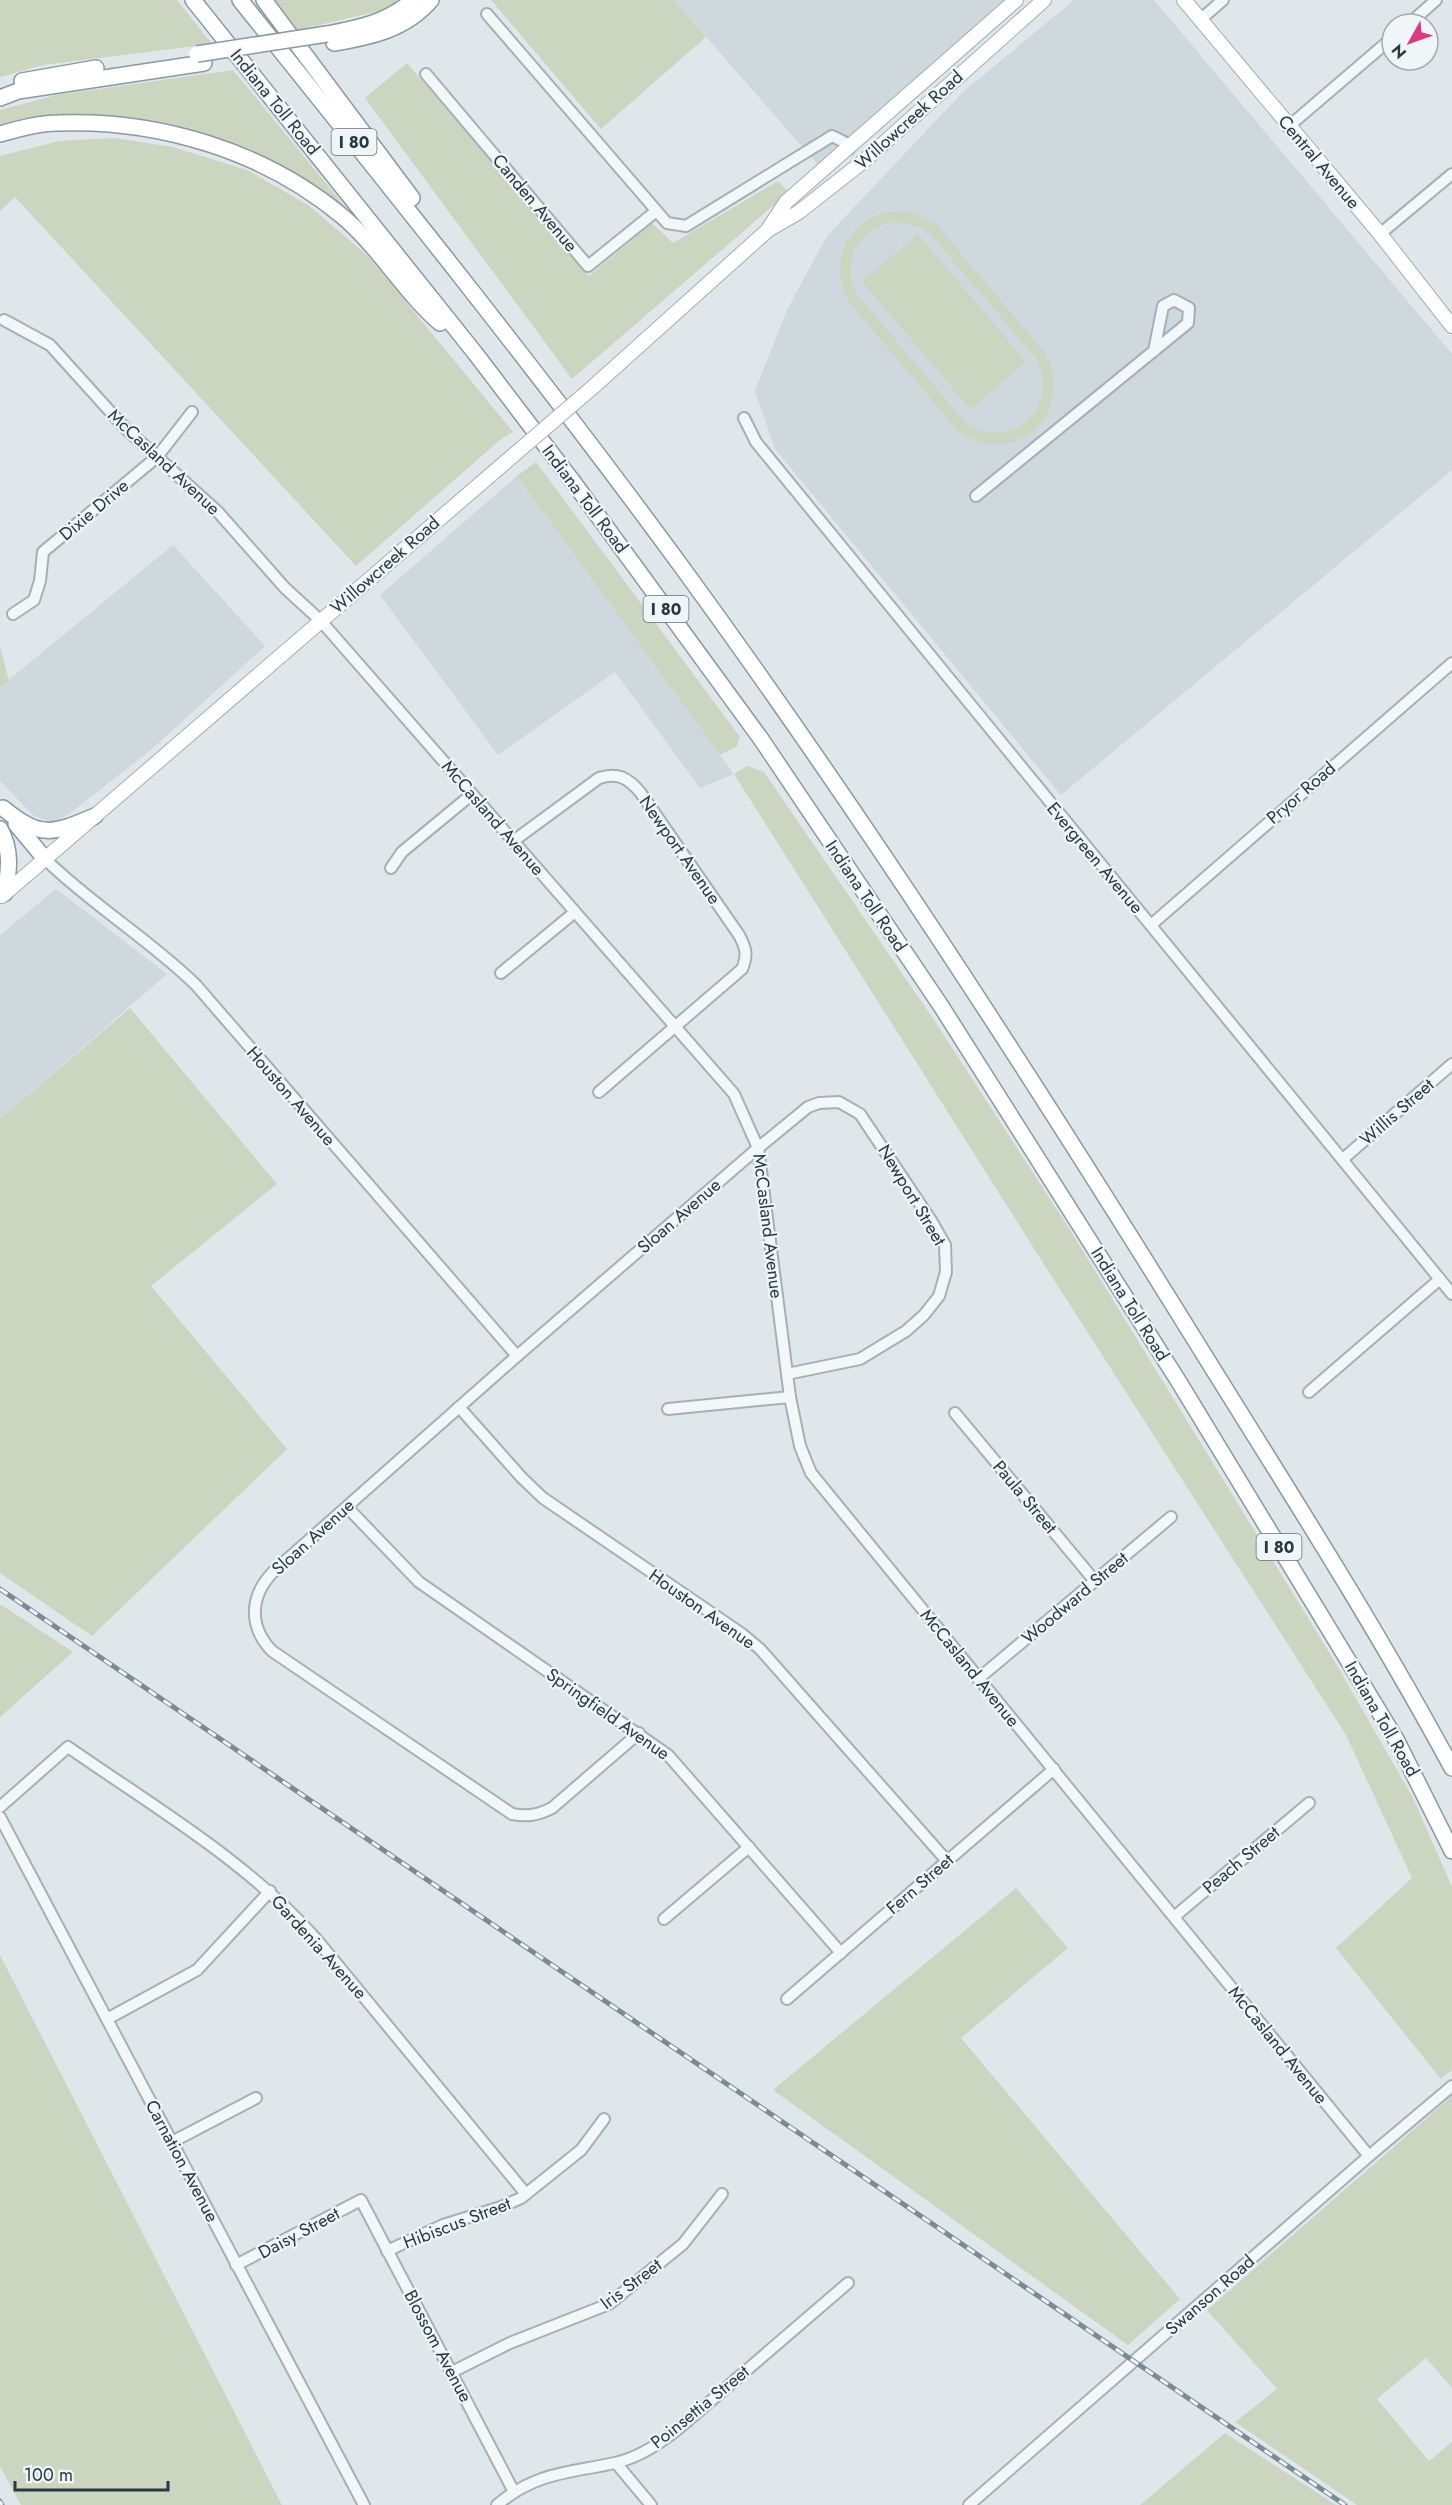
<svg xmlns="http://www.w3.org/2000/svg" width="1452" height="2505" font-family="Jost,sans-serif">
<style>
.built{fill:#ced8dd}
.green{fill:#ccd5c0;fill-rule:evenodd}
.lines{fill:none;stroke-linecap:round;stroke-linejoin:round}
.minor-casing{stroke:#a5b0b6;stroke-width:14}
.major-casing{stroke:#9eb0b7;stroke-width:16}
.highway-casing{stroke:#869aa3;stroke-width:18}
.minor{stroke:#f3f7f8;stroke-width:10}
.major{stroke:#fff;stroke-width:14}
.highway{stroke:#fff;stroke-width:15}
.rail-casing{stroke:#788c96;stroke-width:5}
.rail{stroke:#f0f6f8;stroke-width:3;stroke-dasharray:9;stroke-linecap:butt}
.major-bridge-casing{stroke:#9eb0b7;stroke-width:16;stroke-linecap:butt}
.highway-bridge-casing{stroke:#869aa3;stroke-width:18;stroke-linecap:butt}
.major-bridge{stroke:#fff;stroke-width:14}
.highway-bridge{stroke:#fff;stroke-width:15}
.labels{text-anchor:middle;dominant-baseline:central;stroke-width:4.5;stroke-linejoin:round;paint-order:stroke}
.shield{fill:#f0f6f8;stroke:#63727a;stroke-width:1.5}
.shield-label{font-size:16px;font-weight:bold;fill:#273a44}
.street-label{font-size:18px;fill:#273a44;stroke:#f0f6f8}
</style>
<rect width="100%" height="100%" fill="#e0e7eb"/>
<g class="built">
<polygon points="674,0 1006,0 820,167"/>
<polygon points="1074,0 1154,0 1452,354 1452,470 1061,795 775,449 755,391 787,310 827,236 963,92"/>
<polygon points="517,476 720,755 734,774 700,788 615,672 498,755 380,595"/>
<polygon points="173,545 265,646 152,749 69,814 52,823 33,815 0,781 0,687"/>
<polygon points="56,889 167,974 0,1119 0,935"/>
</g>
<g class="green">
<polygon points="0,0 177,0 212,44 43,65 0,77"/>
<polygon points="275,0 398,0 388,9 297,30"/>
<polygon points="491,0 674,0 706,37 601,129"/>
<polygon points="407,63 589,276 652,223 673,243 778,181 789,192 572,379 365,98"/>
<polygon points="233,70 352,215 183,130 0,128 0,110 56,95"/>
<polygon points="115,138 173,147 247,170 308,205 368,256 513,432 500,440 356,566 15,197 0,211 0,156 59,141"/>
<path d="M 892,211 L 911,212 L 936,224 L 1045,353 C 1076,413 1016,469 959,432 L 849,302 C 827,262 848,219 892,211 ZM 896,222 L 918,226 L 931,235 L 1036,358 C 1062,407 1011,454 965,422 L 856,293 C 840,260 860,226 896,222 Z"/>
<polygon points="918,234 1026,362 970,409 862,281"/>
<polygon points="536,462 740,737 737,746 720,755 517,476"/>
<polygon points="0,647 9,681 0,687"/>
<polygon points="747,766 764,772 934,1020 1070,1230 1335,1662 1413,1798 1452,1887 1452,2070 1441,2079 1336,1948 1412,1878 1346,1735 1045,1266 734,774"/>
<polygon points="130,1008 277,1184 151,1286 287,1449 92,1636 0,1573 0,1119"/>
<polygon points="0,1604 73,1652 0,1717"/>
<polygon points="1016,1888 1068,1948 961,2038 1180,2299 1128,2345 773,2090"/>
<polygon points="0,1955 282,2505 21,2505 0,2466"/>
<polygon points="1452,2096 1452,2388 1426,2358 1377,2399 1429,2461 1452,2442 1452,2505 1357,2505 1235,2422 1277,2389 1207,2310"/>
<polygon points="1225,2433 1336,2505 1140,2505"/>
</g>
<g class="lines">
<defs>
<g id="minor">
<polyline points="487,14 667,223 686,226 832,136 844,142 849,149"/>
<polyline points="1200,20 1223,0"/>
<polyline points="1409,24 1436,0"/>
<polyline points="426,74 588,266 655,212"/>
<polyline points="1288,127 1392,38"/>
<polyline points="1380,234 1452,174"/>
<polyline points="4,320 50,345 125,428 218,512 285,588 321,621 734,1094 758,1148 790,1397 800,1446 811,1473 1369,2156"/>
<polyline points="744,418 756,442 1452,1294"/>
<polyline points="976,496 1188,323 1189,308 1174,300 1163,306 1154,351"/>
<polyline points="13,614 34,600 40,581 43,552 157,457 192,412"/>
<path d="M 512,842 L 599,778 C 618,772 628,778 640,792 L 739,935 C 746,948 748,955 742,969 L 599,1092"/>
<path d="M 45,859 C 92,905 149,939 196,985 L 517,1356"/>
<polyline points="391,868 402,852 471,795"/>
<polyline points="1151,925 1452,663"/>
<polyline points="501,973 575,912"/>
<polyline points="1343,1159 1452,1064"/>
<polyline points="1309,1392 1440,1279"/>
<polyline points="459,1407 522,1478 543,1498 742,1634 760,1649 947,1861"/>
<polyline points="668,1409 790,1397"/>
<polyline points="955,1413 1094,1580"/>
<polyline points="347,1507 419,1582 668,1755 841,1953"/>
<polyline points="978,1679 1171,1517"/>
<path d="M 639,1733 L 552,1808 C 538,1815 528,1817 512,1814 L 272,1651 C 248,1626 250,1596 273,1572 L 517,1356 L 758,1148 L 808,1107 L 819,1103 L 839,1102 L 860,1114 L 932,1222 L 945,1245 L 946,1272 L 939,1296 L 924,1315 L 906,1331 L 860,1359 L 787,1374"/>
<path d="M 0,1807 L 68,1747 C 154,1807 247,1861 317,1940 L 526,2194"/>
<polyline points="0,1817 364,2505"/>
<polyline points="1174,1917 1309,1803"/>
<polyline points="664,1919 749,1847"/>
<polyline points="787,1999 1054,1769"/>
<polyline points="107,2019 197,1970 270,1891"/>
<polyline points="172,2142 256,2098"/>
<polyline points="387,2251 443,2225 501,2207 521,2198 581,2150 604,2119"/>
<polyline points="236,2265 361,2200 514,2492"/>
<polyline points="452,2372 510,2343 609,2304 683,2244 722,2194"/>
<polyline points="616,2463 651,2505"/>
<path d="M 497,2505 C 536,2472 569,2473 615,2463 C 641,2457 664,2441 684,2424 L 848,2283"/>
<polyline points="969,2505 1369,2156 1452,2086"/>
</g>
<g id="major">
<polyline points="1184,0 1380,234 1452,326"/>
<polyline points="769,228 786,202 1016,0"/>
<polyline points="593,387 768,230 799,212 865,160 1044,0"/>
<polyline points="2,896 516,453"/>
</g>
<g id="highway">
<polyline points="193,0 475,353 574,483 761,739 941,1006 1179,1382 1397,1741 1452,1851"/>
<path d="M 240,0 C 391,188 542,376 684,570 C 862,814 1026,1068 1185,1324 C 1276,1471 1370,1616 1452,1768"/>
<polyline points="264,0 412,198"/>
<path d="M 327,34 C 359,28 388,22 413,0"/>
<path d="M 334,43 C 370,37 405,30 431,0"/>
<polyline points="22,81 96,68"/>
<polyline points="0,98 18,91 204,63"/>
<path d="M 0,134 C 18,129 39,123 58,123 C 158,119 264,151 342,216 C 379,247 404,292 440,323"/>
<path d="M 3,808 C 41,839 52,834 95,816"/>
<polyline points="16,824 45,859"/>
<path d="M 0,829 C 12,850 9,871 5,893"/>
</g>
</defs>
<use href="#minor" class="minor-casing"/>
<use href="#major" class="major-casing"/>
<use href="#highway" class="highway-casing"/>
<use href="#minor" class="minor"/>
<use href="#major" class="major"/>
<use href="#highway" class="highway"/>
<defs>
<g id="rail">
<polyline points="0,1589 1345,2505"/>
<polyline points="0,2501 2,2505"/>
</g>
</defs>
<use href="#rail" class="rail-casing"/>
<use href="#rail" class="rail"/>
<defs>
<polyline id="major-bridge" points="516,453 593,387"/>
<polyline id="highway-bridge" points="197,54 327,34"/>
</defs>
<use href="#major-bridge" class="major-bridge-casing"/>
<use href="#highway-bridge" class="highway-bridge-casing"/>
<use href="#major-bridge" class="major-bridge"/>
<use href="#highway-bridge" class="highway-bridge"/>
</g>
<g class="labels">
<g class="shield">
<rect x="331.5" y="129" width="45" height="26" rx="4.5"/>
<rect x="643.5" y="596" width="45" height="26" rx="4.5"/>
<rect x="1256.5" y="1534" width="45" height="26" rx="4.5"/>
</g>
<g class="shield-label">
<text x="354" y="142">I 80</text>
<text x="666" y="609">I 80</text>
<text x="1279" y="1547">I 80</text>
</g>
<g class="street-label">
<text transform="translate(275 102) rotate(51)">Indiana Toll Road</text>
<text transform="translate(909 120) rotate(-42)">Willowcreek Road</text>
<text transform="translate(1319 162) rotate(50)">Central Avenue</text>
<text transform="translate(535 203) rotate(50)">Canden Avenue</text>
<text transform="translate(164 462) rotate(43)">McCasland Avenue</text>
<text transform="translate(585 499) rotate(53)">Indiana Toll Road</text>
<text transform="translate(94 510) rotate(-40)">Dixie Drive</text>
<text transform="translate(385 565) rotate(-41)">Willowcreek Road</text>
<text transform="translate(1301 793) rotate(-41)">Pryor Road</text>
<text transform="translate(493 818) rotate(49)">McCasland Avenue</text>
<text transform="translate(680 850) rotate(55)">Newport Avenue</text>
<text transform="translate(1095 858) rotate(50)">Evergreen Avenue</text>
<text transform="translate(866 896) rotate(56)">Indiana Toll Road</text>
<text transform="translate(291 1096) rotate(49)">Houston Avenue</text>
<text transform="translate(1397 1112) rotate(-41)">Willis Street</text>
<text transform="translate(912 1195) rotate(59)">Newport Street</text>
<text transform="translate(679 1216) rotate(-41)">Sloan Avenue</text>
<text transform="translate(768 1226) rotate(83)">McCasland Avenue</text>
<text transform="translate(1130 1304) rotate(58)">Indiana Toll Road</text>
<text transform="translate(1025 1497) rotate(50)">Paula Street</text>
<text transform="translate(313 1537) rotate(-42)">Sloan Avenue</text>
<text transform="translate(1075 1598) rotate(-40)">Woodward Street</text>
<text transform="translate(702 1609) rotate(35)">Houston Avenue</text>
<text transform="translate(970 1668) rotate(51)">McCasland Avenue</text>
<text transform="translate(608 1714) rotate(35)">Springfield Avenue</text>
<text transform="translate(1382 1719) rotate(60)">Indiana Toll Road</text>
<text transform="translate(1241 1860) rotate(-40)">Peach Street</text>
<text transform="translate(920 1884) rotate(-41)">Fern Street</text>
<text transform="translate(319 1947) rotate(48)">Gardenia Avenue</text>
<text transform="translate(1278 2045) rotate(51)">McCasland Avenue</text>
<text transform="translate(182 2161) rotate(62)">Carnation Avenue</text>
<text transform="translate(457 2223) rotate(-21)">Hibiscus Street</text>
<text transform="translate(299 2233) rotate(-28)">Daisy Street</text>
<text transform="translate(631 2284) rotate(-37)">Iris Street</text>
<text transform="translate(1210 2295) rotate(-41)">Swanson Road</text>
<text transform="translate(438 2346) rotate(62)">Blossom Avenue</text>
<text transform="translate(700 2407) rotate(-39)">Poinsettia Street</text>
</g>
</g>
<g transform="translate(1410 42) rotate(230)"><circle r="28" fill="#f0f6f8" stroke="#a0abb0" stroke-width="1.5"/>
<path d="M0-4.5L10 22L0 15L-10 22Z" fill="#db3984"/>
<text y="-9" font-size="16" font-weight="bold" text-anchor="middle" fill="#273a44">N</text>
</g>
<path d="M15 2481v9h153v-9" fill="none" stroke="#273a44" stroke-width="3"/>
<text x="24" y="2481" font-size="18" fill="#273a44" stroke="#f0f6f8" stroke-width="4.5" paint-order="stroke">100 m</text>
</svg>
